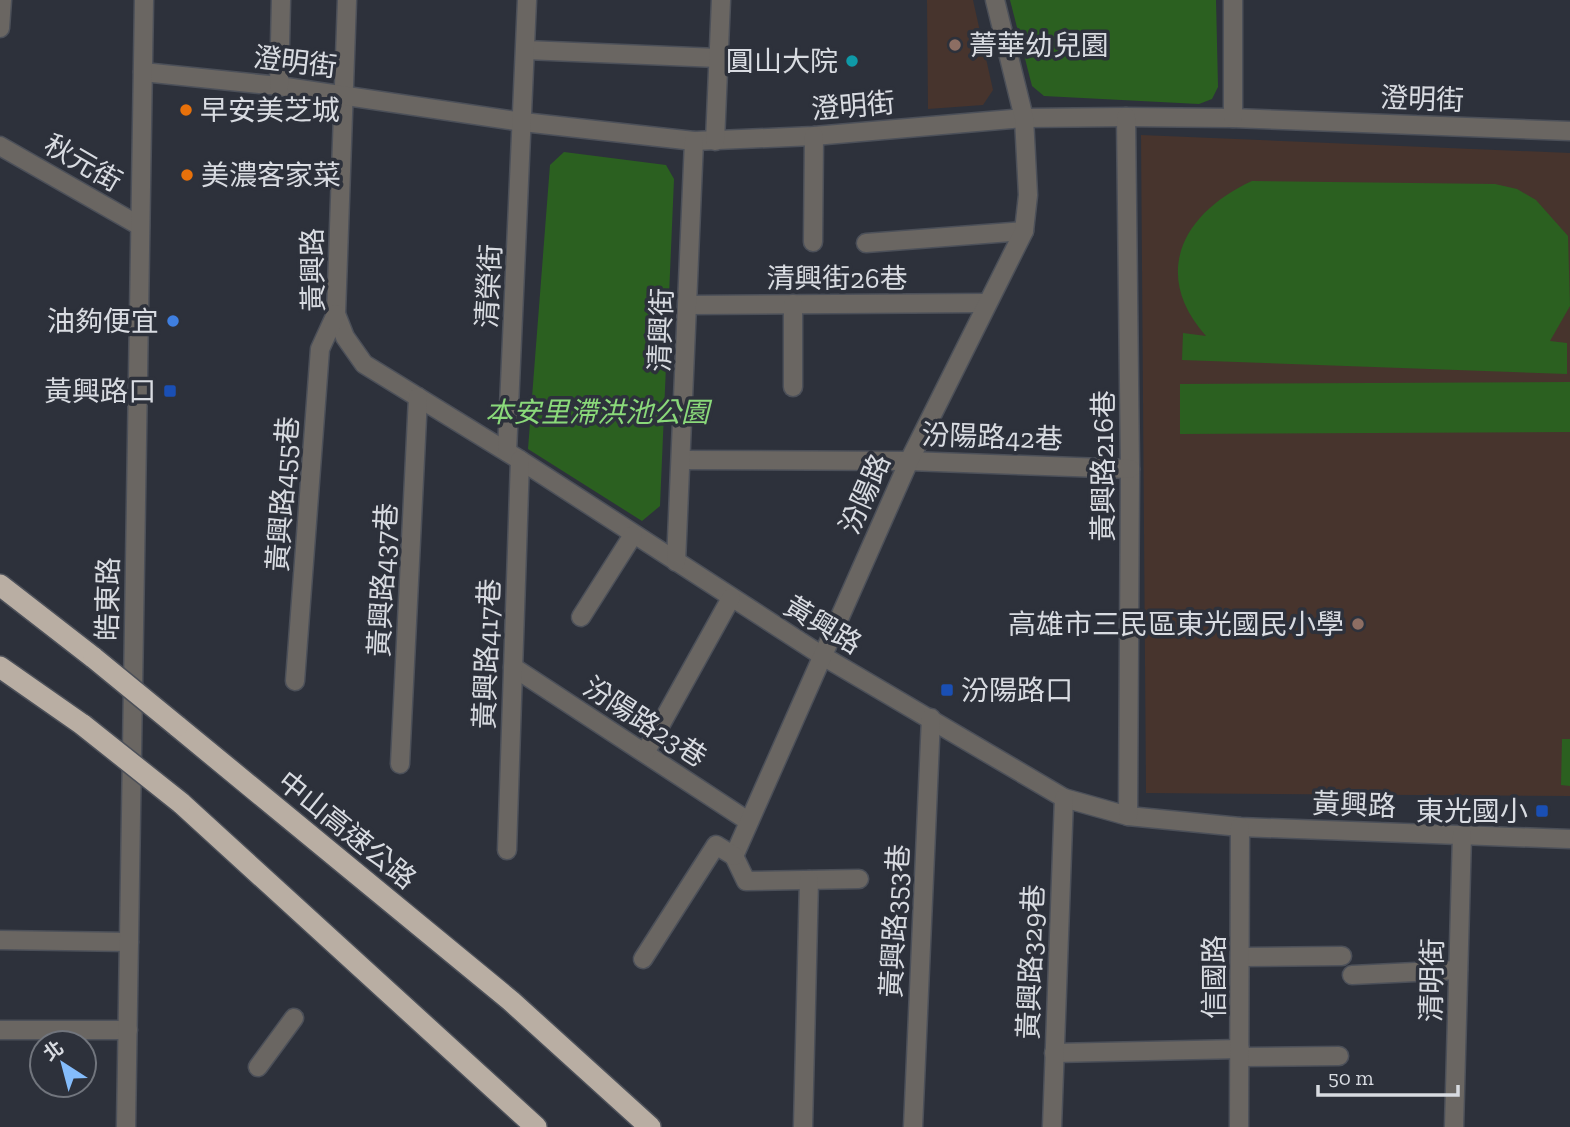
<svg xmlns="http://www.w3.org/2000/svg" width="1570" height="1127" font-family="'Zilla Slab','Noto Sans TC',serif">
<style>
.education{fill:#47342d}
.green{fill:#2b6020}
.lines{fill:none;stroke-linecap:round;stroke-linejoin:round}
.minor-casing{stroke:#4c5059;stroke-width:21}
.highway-casing{stroke:#4c5059;stroke-width:24}
.minor{stroke:#6a6662;stroke-width:18}
.highway{stroke:#b9aea3;stroke-width:21}
.highway-bridge-casing{stroke:#4c5059;stroke-width:24;stroke-linecap:butt}
.highway-bridge{stroke:#b9aea3;stroke-width:21}
.education-dot{fill:#8d6e63;stroke:#2d313b;stroke-width:2.5}
.culture-dot{fill:#0f9aa8;stroke:#2d313b;stroke-width:2.5}
.food-dot{fill:#e8710a;stroke:#2d313b;stroke-width:2.5}
.shop-dot{fill:#3f7fe0;stroke:#2d313b;stroke-width:2.5}
.transit-dot{fill:#1a4fb4;stroke:#2d313b;stroke-width:2.5}
.labels{text-anchor:middle;dominant-baseline:central;stroke-width:7;stroke-linejoin:round;paint-order:stroke}
.poi-label{font-size:28px;fill:#d8dbe1;stroke:#2d313b;text-anchor:end}
.street-label{font-size:28px;fill:#d8dbe1;stroke:#2d313b}
.park-label{font-size:28px;font-style:italic;fill:#8ad97a;stroke:#2d313b}
</style>
<rect width="100%" height="100%" fill="#2d313b"/>
<g class="education">
<polygon points="927,0 973,0 993,90 983,105 928,109"/>
<polygon points="1141,135 1570,153 1570,796 1146,793"/>
</g>
<g class="green">
<polygon points="1010,0 1216,0 1218,87 1212,99 1199,104 1044,96 1032,86"/>
<polygon points="564,152 666,165 674,179 660,506 642,521 528,449 550,165"/>
<path d="M 1252,181 L 1495,184 L 1517,189 L 1536,200 L 1568,236 L 1570,306 L 1550,341 L 1567,343 L 1567,374 L 1182,360 L 1183,333 L 1206,336 C 1150,273 1184,212 1252,181 Z"/>
<polygon points="1570,382 1570,432 1180,434 1180,384"/>
<polygon points="1562,739 1570,739 1570,786 1561,785"/>
</g>
<g class="lines">
<defs>
<g id="minor">
<polyline points="347,0 336,314 345,337 364,364 520,460 821,655 1064,798 1128,816 1240,827 1570,839"/>
<polyline points="0,28 2,0"/>
<polyline points="526,50 718,58"/>
<polyline points="143,72 279,86 523,122 694,141 814,136 1024,118 1126,117 1233,118 1570,131"/>
<polyline points="279,86 281,0"/>
<polyline points="1126,117 1130,469 1128,816"/>
<polyline points="1233,118 1233,0"/>
<polyline points="715,141 721,0"/>
<polyline points="0,146 140,226"/>
<polyline points="813,242 814,136"/>
<polyline points="866,243 1024,231"/>
<polyline points="689,305 986,303"/>
<polyline points="793,387 793,304"/>
<polyline points="507,452 527,0"/>
<polyline points="683,460 909,461 1130,469"/>
<polyline points="676,562 694,141"/>
<polyline points="581,617 633,535"/>
<polyline points="513,667 748,821"/>
<polyline points="295,681 320,349 336,314"/>
<polyline points="645,753 731,598"/>
<polyline points="400,764 418,397"/>
<polyline points="507,850 520,460"/>
<polyline points="734,856 909,461 1024,231 1028,195 1024,118 995,0"/>
<polyline points="734,856 746,881 859,879"/>
<polyline points="0,940 129,942"/>
<polyline points="1240,957 1342,956"/>
<polyline points="643,959 716,845 734,856"/>
<polyline points="1352,975 1458,970"/>
<polyline points="0,1030 128,1030"/>
<polyline points="1054,1053 1240,1049"/>
<polyline points="1240,1057 1339,1056"/>
<polyline points="258,1067 294,1018"/>
<polyline points="126,1127 144,0"/>
<polyline points="803,1127 809,880"/>
<polyline points="913,1127 931,718"/>
<polyline points="1052,1127 1064,798"/>
<polyline points="1239,1127 1240,827"/>
<polyline points="1454,1127 1462,835"/>
</g>
<g id="highway">
<polyline points="0,585 94,658"/>
<polyline points="0,667 83,725"/>
<polyline points="177,726 511,1001 650,1127"/>
<polyline points="181,803 536,1127"/>
</g>
</defs>
<use href="#minor" class="minor-casing"/>
<use href="#highway" class="highway-casing"/>
<use href="#minor" class="minor"/>
<use href="#highway" class="highway"/>
<defs>
<g id="highway-bridge">
<polyline points="94,658 177,726"/>
<polyline points="83,725 181,803"/>
</g>
</defs>
<use href="#highway-bridge" class="highway-bridge-casing"/>
<use href="#highway-bridge" class="highway-bridge"/>
</g>
<g class="education-dot">
<circle cx="955" cy="45" r="7"/>
<circle cx="1358" cy="624" r="7"/>
</g>
<circle class="culture-dot" cx="852" cy="61" r="7"/>
<g class="food-dot">
<circle cx="186" cy="110" r="7"/>
<circle cx="187" cy="175" r="7"/>
</g>
<circle class="shop-dot" cx="173" cy="321" r="7"/>
<g class="transit-dot">
<rect x="163" y="384" width="14" height="14" rx="3.5"/>
<rect x="940" y="683" width="14" height="14" rx="3.5"/>
<rect x="1535" y="804" width="14" height="14" rx="3.5"/>
</g>
<g class="labels">
<g class="poi-label">
<text x="969" y="45" text-anchor="start">菁華幼兒園</text>
<text x="838" y="61">圓山大院</text>
<text x="200" y="110" text-anchor="start">早安美芝城</text>
<text x="201" y="175" text-anchor="start">美濃客家菜</text>
<text x="159" y="321">油夠便宜</text>
<text x="156" y="391">黃興路口</text>
<text x="1344" y="624">高雄市三民區東光國民小學</text>
<text x="961" y="690" text-anchor="start">汾陽路口</text>
<text x="1528" y="811">東光國小</text>
</g>
<g class="street-label">
<text transform="translate(295 62) rotate(7)">澄明街</text>
<text transform="translate(1422 99) rotate(2)">澄明街</text>
<text transform="translate(853 106) rotate(-5)">澄明街</text>
<text transform="translate(83 163) rotate(30)">秋元街</text>
<text transform="translate(313 270) rotate(-91)">黃興路</text>
<text x="837" y="278">清興街26巷</text>
<text transform="translate(489 286) rotate(-87)">清榮街</text>
<text transform="translate(661 330) rotate(-88)">清興街</text>
<text transform="translate(992 437) rotate(2)">汾陽路42巷</text>
<text transform="translate(1103 466) rotate(-90)">黃興路216巷</text>
<text transform="translate(283 494) rotate(-86)">黃興路455巷</text>
<text transform="translate(865 494) rotate(-66)">汾陽路</text>
<text transform="translate(383 580) rotate(-87)">黃興路437巷</text>
<text transform="translate(108 599) rotate(-89)">皓東路</text>
<text transform="translate(823 625) rotate(31)">黃興路</text>
<text transform="translate(487 654) rotate(-88)">黃興路417巷</text>
<text transform="translate(645 722) rotate(33)">汾陽路23巷</text>
<text transform="translate(1354 805) rotate(2)">黃興路</text>
<text transform="translate(347 830) rotate(39)">中山高速公路</text>
<text transform="translate(895 921) rotate(-87)">黃興路353巷</text>
<text transform="translate(1031 962) rotate(-88)">黃興路329巷</text>
<text transform="translate(1214 977) rotate(-90)">信國路</text>
<text transform="translate(1432 980) rotate(-89)">清明街</text>
</g>
<g class="park-label">
<text x="597" y="412">本安里滯洪池公園</text>
</g>
</g>
<g transform="translate(63 1064) rotate(324)"><circle r="33" fill="#2d313b" stroke="#71757d" stroke-width="2"/>
<path d="M0-5L12 26L0 18L-12 26Z" fill="#84bcfb"/>
<text y="-10" font-size="19" font-weight="bold" text-anchor="middle" fill="#d8dbe1">北</text>
</g>
<path d="M1318 1085v10h140v-10" fill="none" stroke="#d8dbe1" stroke-width="3.5"/>
<text x="1328" y="1085" font-size="21" fill="#d8dbe1" stroke="#2d313b" stroke-width="5" paint-order="stroke">50 m</text>
</svg>
